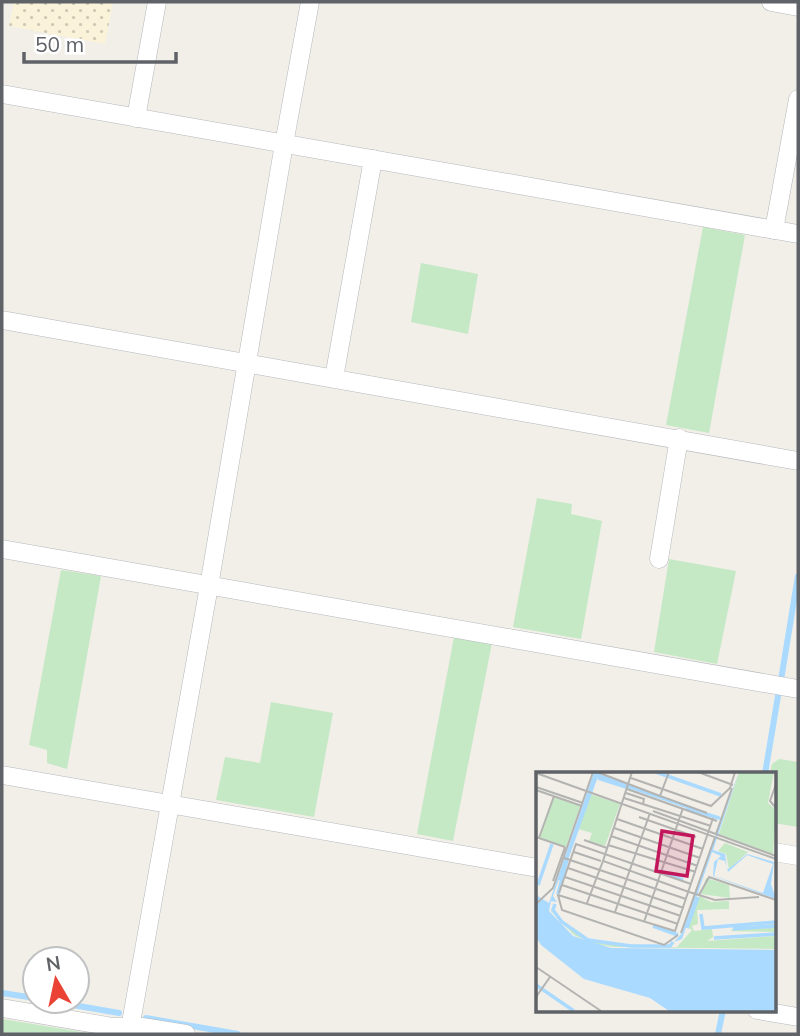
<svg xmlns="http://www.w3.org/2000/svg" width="800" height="1036" font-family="Mulish,sans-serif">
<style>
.grass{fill:#c5e8c5}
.sand{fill:url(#sand-dots)}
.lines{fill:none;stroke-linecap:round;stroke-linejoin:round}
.stream{stroke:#aadaff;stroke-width:6}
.minor-casing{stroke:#b5b8bc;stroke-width:19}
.minor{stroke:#fff;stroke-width:18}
.inset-river{fill:none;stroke:#aadaff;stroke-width:3.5}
.inset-road{fill:none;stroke:#b3b3b1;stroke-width:2}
.view{fill:#c2185b;fill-opacity:0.15;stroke:#c2185b;stroke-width:3.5}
.inset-edge{fill:none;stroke:#5f6368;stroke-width:3.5}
</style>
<defs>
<pattern id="sand-dots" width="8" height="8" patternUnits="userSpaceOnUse" patternTransform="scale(1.75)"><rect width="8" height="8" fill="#fbf3d9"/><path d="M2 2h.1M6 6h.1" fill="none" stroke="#cec8b4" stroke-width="1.8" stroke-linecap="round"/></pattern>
</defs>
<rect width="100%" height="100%" fill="#f1efe8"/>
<g class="grass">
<polygon points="703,227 745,235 709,433 666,425"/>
<polygon points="421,263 478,274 468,334 411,322"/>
<polygon points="537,498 572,504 571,514 602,521 581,639 513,627"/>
<polygon points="669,559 736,571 717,664 654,652"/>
<polygon points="61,570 101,576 67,769 47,763 47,750 29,745"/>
<polygon points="454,637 492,643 453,841 417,834"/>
<polygon points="271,702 333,713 314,817 216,800 225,757 260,763"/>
<polygon points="779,759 798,762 798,827 774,823 774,774 770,773 772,764"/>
<polygon points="2,1019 94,1034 2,1034"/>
</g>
<polygon class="sand" points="14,2 113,2 105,44 9,26"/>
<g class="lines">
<g class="stream">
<polyline points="781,680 798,576"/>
<polyline points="765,774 778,696"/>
<polyline points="2,993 35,998"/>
<polyline points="50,1001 119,1013"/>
<polyline points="146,1018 238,1034"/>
<polyline points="718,1034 723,1010"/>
</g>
<defs>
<g id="minor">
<polyline points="771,2 798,7"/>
<polyline points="2,94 798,234"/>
<polyline points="136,118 157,2"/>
<polyline points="774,230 798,99"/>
<polyline points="2,320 798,461"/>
<polyline points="334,378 373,159"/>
<polyline points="2,549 798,689"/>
<polyline points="659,559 679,438"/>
<polyline points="2,775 538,868"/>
<polyline points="774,852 798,856"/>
<polyline points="2,1008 113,1027 142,1027 186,1034"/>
<polyline points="757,1010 798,1017"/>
<polyline points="129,1034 209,586 284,144 310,2"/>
</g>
</defs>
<use href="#minor" class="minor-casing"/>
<use href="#minor" class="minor"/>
</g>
<g transform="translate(536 772)">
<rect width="240" height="240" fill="#f1efe8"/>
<path d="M 203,0 L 238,0 L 232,31 L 240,38 L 237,82 L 183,62 ZM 163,124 L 175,130 L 193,129 L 193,137 L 161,138 L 162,152 L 156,154 L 158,159 L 176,157 L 177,165 L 171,169 L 240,164 L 240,177 L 77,175 L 56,171 L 38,163 L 15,139 L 19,131 L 16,139 L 30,155 L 53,168 L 95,174 L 134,175 L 138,171 L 135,175 L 141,175 L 156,158 L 152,156 ZM 240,152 L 240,160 L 195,159 L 198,155 Z" fill="#c5e8c5"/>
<path d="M 189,71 L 212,80 L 193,97 L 190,82 L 182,79 Z" fill="#c5e8c5"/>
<path d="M 54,22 L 84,32 L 69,74 L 53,69 L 56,61 L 42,57 ZM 18,25 L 44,34 L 30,75 L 4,66 ZM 170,106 L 193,113 L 194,126 L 165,122 Z" fill="#c5e8c5"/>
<path d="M 58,0 L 186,46 L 203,0 L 177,78 L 189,82 L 191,98 L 211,82 L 238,90 L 235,112 L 240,127 L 177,104 L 178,90 L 185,84 L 176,80 L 146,167 L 138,170 L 146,161 L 185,48 L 59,5 L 17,124 L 21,130 L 15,129 L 13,139 L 37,164 L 75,176 L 240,178 L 240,239 L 133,239 L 114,226 L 48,207 L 5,173 L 0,165 L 0,123 L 13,131 ZM 211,83 L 237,92 L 227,121 L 178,104 L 182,87 L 189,89 L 192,100 Z" fill="#aadaff" fill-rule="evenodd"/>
<path class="inset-river" d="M 120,0 L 185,23M 62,6 L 90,15M 150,36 L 183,46M 126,100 L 147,108M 23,108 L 60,5M 2,113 L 16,72M 22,122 L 31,88M 19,132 L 17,138 L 26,150 L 52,168 L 95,174 L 134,174 L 137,170M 165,142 L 167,156 L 240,150M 117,154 L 142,163M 151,156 L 162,125M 197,157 L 240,154M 178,166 L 240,162M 0,213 L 38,239"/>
<path class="inset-road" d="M 61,0 L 124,24M 96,0 L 67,89 L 153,120M 133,0 L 124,24 L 171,41M 162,0 L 197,13M 0,1 L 240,87M 95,6 L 175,34 L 194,16 L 199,0M 240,12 L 234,29 L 240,36M 0,15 L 47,31M 91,17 L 181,49M 0,18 L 46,34M 90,21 L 108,27 L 107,32M 88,26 L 175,54M 117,39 L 240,84M 103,45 L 160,65M 81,47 L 167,77M 78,56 L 164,86M 180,62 L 196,16M 75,64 L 162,94M 0,65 L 29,75M 3,66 L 18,24M 48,68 L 71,76M 72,73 L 160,100M 38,80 L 65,89M 28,86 L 150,127M 32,96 L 148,136M 29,105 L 145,144M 17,109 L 29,75M 26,113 L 142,152M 153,120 L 179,128 L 223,125M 23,121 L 40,72 L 155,112M 163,123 L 173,105 L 240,128M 51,131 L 67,89M 0,132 L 17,116 L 57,0M 79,140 L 114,41M 108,150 L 147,36M 145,161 L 179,65M 142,163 L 128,173 L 26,138 L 22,123 L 139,159 L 177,46M 0,195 L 65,239M 0,225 L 14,205"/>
<path class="view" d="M 126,59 L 157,64 L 151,104 L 120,99 Z"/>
<rect width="240" height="240" class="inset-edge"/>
</g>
<rect width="800" height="1036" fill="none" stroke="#5f6368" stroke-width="7"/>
<g transform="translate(56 980) rotate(351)"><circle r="33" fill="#ffffff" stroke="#bfc1c3" stroke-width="2"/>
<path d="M0-5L12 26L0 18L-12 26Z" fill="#ea4335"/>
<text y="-10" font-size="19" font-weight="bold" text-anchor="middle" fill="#5f6368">N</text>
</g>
<path d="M24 52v10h152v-10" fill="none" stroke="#5f6368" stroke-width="3.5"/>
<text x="35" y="52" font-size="21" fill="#5f6368" stroke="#ffffff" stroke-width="5" paint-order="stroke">50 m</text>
</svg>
